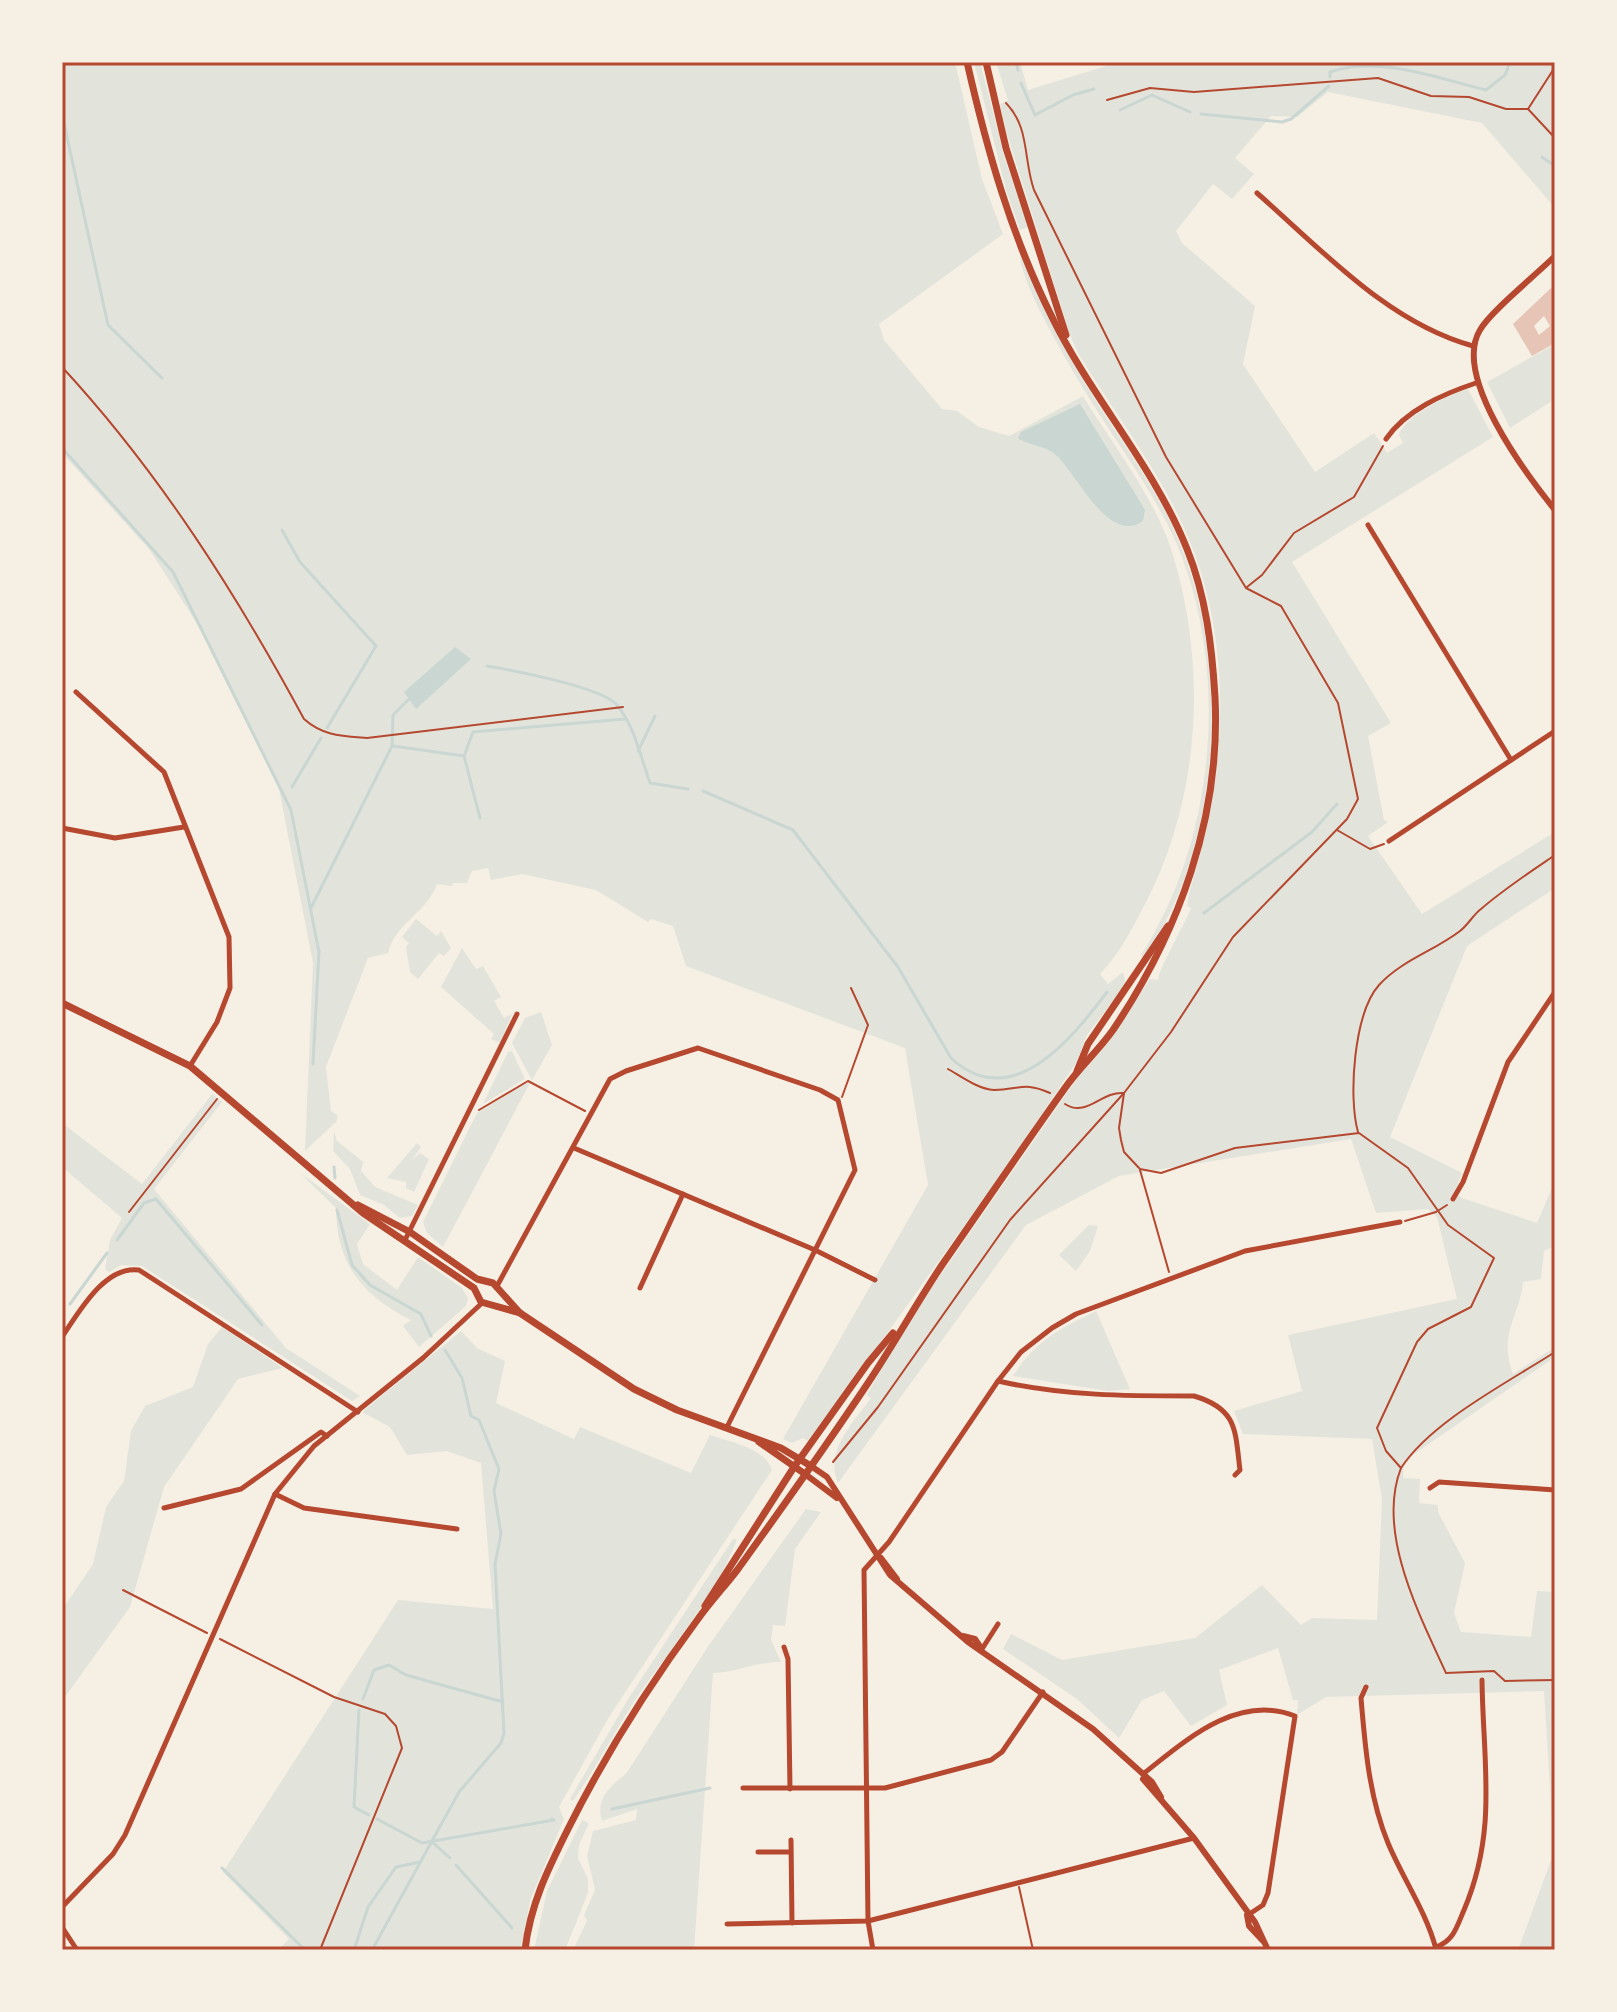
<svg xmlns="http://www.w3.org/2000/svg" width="1617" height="2012" font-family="Rubik,sans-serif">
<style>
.green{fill:#e2e4dc}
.water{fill:#c9d6d2}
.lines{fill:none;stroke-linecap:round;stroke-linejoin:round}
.stream{stroke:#c9d6d2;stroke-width:3}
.building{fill:#e6c5b7;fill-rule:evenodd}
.path{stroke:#b5482f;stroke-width:2}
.minor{stroke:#b5482f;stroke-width:5}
.tertiary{stroke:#b5482f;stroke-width:6}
.secondary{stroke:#b5482f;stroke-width:7}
.neatline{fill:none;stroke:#b5482f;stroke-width:3}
</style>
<rect width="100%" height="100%" fill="#f6efe4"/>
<g class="green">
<path d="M 62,62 L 955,62 L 982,179 L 1003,234 L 879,324 L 884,340 L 942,409 L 957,411 L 979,427 L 1009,436 L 1083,396 C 1113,446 1156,498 1173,555 C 1208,671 1200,801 1143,908 C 1130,933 1119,954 1100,974 L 1108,984 L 1123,972 L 1126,984 L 1087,1035 L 1076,1063 L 995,1183 L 809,1442 L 803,1438 L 792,1443 L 783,1439 L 928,1185 L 905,1048 L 686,966 L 673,926 L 651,919 L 648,922 L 596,890 L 522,874 L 491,880 L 488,868 L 472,871 L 467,883 L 453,883 L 452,886 L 437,884 C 427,913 396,922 388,953 L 368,958 L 326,1067 L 331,1111 L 338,1116 L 336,1122 L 305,1151 L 313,963 L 279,789 L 209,642 L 149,549 L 62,453 Z"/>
<polygon points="974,62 980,62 1005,159 1028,227 1020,230 1006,190"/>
<path d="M 996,62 L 1020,62 L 1028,90 L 1119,62 L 1555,62 L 1555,208 L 1482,123 L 1328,92 L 1297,117 L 1271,116 L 1235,158 L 1254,174 L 1232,199 L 1213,184 L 1176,231 L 1182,243 L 1255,306 L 1243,364 L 1315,472 L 1374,433 L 1387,453 L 1403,443 L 1399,435 C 1403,417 1450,394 1468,389 L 1493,437 L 1292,562 L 1391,723 L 1368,736 L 1384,820 L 1388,822 L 1368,836 L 1422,914 L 1555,832 L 1555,888 L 1467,946 L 1390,1137 L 1462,1173 L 1455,1192 L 1462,1198 L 1537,1223 L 1555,1181 L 1555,1246 L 1544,1251 L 1541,1279 L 1523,1282 C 1519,1319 1498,1333 1513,1374 L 1552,1349 L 1555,1349 L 1555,1357 L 1404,1461 L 1403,1478 L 1420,1479 L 1419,1503 L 1438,1505 L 1438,1512 L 1465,1563 L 1454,1613 L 1461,1632 L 1531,1637 L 1537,1591 L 1555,1592 L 1555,1950 L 1518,1950 L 1554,1852 L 1544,1691 L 1326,1697 L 1297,1715 L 1298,1700 L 1293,1700 L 1278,1648 L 1219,1670 L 1227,1705 L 1191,1726 L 1164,1691 L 1142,1700 L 1119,1738 L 1077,1699 L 1003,1649 L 1011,1634 L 1062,1660 L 1195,1638 L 1262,1585 L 1301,1625 L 1312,1618 L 1377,1620 L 1382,1499 L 1372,1439 L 1243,1434 L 1234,1411 L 1302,1391 L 1288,1335 L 1457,1299 L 1437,1217 L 1428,1209 L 1376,1213 L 1351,1139 L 1119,1176 L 1026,1225 L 838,1483 C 824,1451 853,1423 871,1398 L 867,1395 L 901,1332 L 1078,1077 L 1101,1051 L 1150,979 L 1158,980 C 1159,968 1185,924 1191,908 L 1187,906 L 1190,890 C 1225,779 1235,653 1190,542 C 1164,476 1115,415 1078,353 L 1069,332 L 1007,134 L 1000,104 L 1008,100 Z"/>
<path d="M 1020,255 C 1041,299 1061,344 1086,385 C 1116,435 1154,483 1177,537 C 1231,659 1223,847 1144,957 L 1141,955 C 1215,841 1230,674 1178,547 C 1156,495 1120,448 1091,401 C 1073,371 1021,286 1020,255 Z"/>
<polygon points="1555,344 1555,399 1510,428 1487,382"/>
<polygon points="416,919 437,936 441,931 451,948 444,956 439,953 418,979 410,972 406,947 409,943 402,937"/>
<polygon points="462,948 476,969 483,966 501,997 494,1001 504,1018 512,1014 500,1043 491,1039 494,1034 441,987"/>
<polygon points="541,1012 552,1045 532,1080 512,1043 525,1018"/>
<polygon points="512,1051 525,1079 483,1104 508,1052"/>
<polygon points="526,1083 530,1083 443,1247 427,1233 423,1222 477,1113"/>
<polygon points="212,1094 222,1102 154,1189 286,1348 360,1396 352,1401 142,1266 121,1265 109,1272 105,1269 110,1240 122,1218 62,1167 62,1123 142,1184"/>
<polygon points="334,1131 337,1141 363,1162 361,1171 375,1187 418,1205 412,1216 400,1218 384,1205 360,1195 350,1169 333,1151"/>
<polygon points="417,1143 421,1147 412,1160 420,1153 429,1159 414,1192 406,1188 406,1182 387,1178"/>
<path d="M 300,1173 L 370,1224 L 357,1244 L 363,1264 L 397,1290 L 418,1257 L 462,1288 L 468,1298 L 466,1306 L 419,1347 L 403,1326 L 411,1320 C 362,1296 336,1263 336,1208 Z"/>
<polygon points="1089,1225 1098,1226 1090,1251 1076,1271 1059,1255"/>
<path d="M 1096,1311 L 1130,1389 L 1108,1391 L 1013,1376 C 1035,1341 1059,1329 1096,1311 Z"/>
<polygon points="222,1327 283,1368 238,1379 164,1487 130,1607 62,1701 62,1610 93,1564 106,1507 124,1481 131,1431 145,1406 193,1387 208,1344"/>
<path d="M 461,1331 L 477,1348 L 505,1361 L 496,1403 L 574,1439 L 580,1427 L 691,1473 L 710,1435 C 730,1442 765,1448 772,1470 L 609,1717 L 559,1807 L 564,1819 L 531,1898 L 520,1950 L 278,1950 L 289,1939 L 223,1872 L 398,1600 L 493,1609 L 481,1463 L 447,1451 L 407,1455 L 390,1427 L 362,1412 Z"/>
<path d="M 806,1509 L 821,1512 L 795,1549 L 785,1626 L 773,1625 L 771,1640 L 781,1662 C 753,1662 741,1672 713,1673 L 694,1950 L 573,1950 L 587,1921 L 584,1915 L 595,1890 L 587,1856 L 593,1831 L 636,1820 L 637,1809 L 602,1821 C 595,1800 610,1785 626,1774 L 707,1648 Z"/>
<path d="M 733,1539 L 737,1539 C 719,1591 669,1650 638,1696 C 615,1730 597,1767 573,1801 L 570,1799 L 630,1696 Z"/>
<polygon points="582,1820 589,1823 579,1845 578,1858 588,1879 588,1893 565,1950 534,1950 547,1891"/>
</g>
<g class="water">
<path d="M 1080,404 L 1145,510 L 1143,521 C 1109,545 1078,476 1057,456 C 1046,445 1029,446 1018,438 L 1021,432 Z"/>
<polygon points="455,647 471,659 416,709 404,692"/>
</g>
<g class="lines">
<g class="stream">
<polyline points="1016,62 1018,70"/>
<path d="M 1330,77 L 1330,72 C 1378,55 1437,78 1486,90 L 1505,75 L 1510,62"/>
<polyline points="1021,83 1035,115 1073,95 1094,89"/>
<polyline points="1120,110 1152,95 1190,112"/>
<polyline points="62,114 108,325 162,378"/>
<polyline points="1201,114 1282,122 1291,119 1329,86"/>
<polyline points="1542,157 1555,166"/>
<polyline points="62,448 173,572 291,810 319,952 313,1064"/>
<polyline points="282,530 300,562 376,646 327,728"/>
<path d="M 487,666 C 512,670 600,687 616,704 C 634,724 641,758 650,783 L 688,789"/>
<polyline points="393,746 464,756 480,818"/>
<polyline points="638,751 655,716"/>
<polyline points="464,756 473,732 625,719"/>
<polyline points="292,787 321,738"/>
<path d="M 703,791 L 793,830 L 898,967 L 951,1058 C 1011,1114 1071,1040 1107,992"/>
<polyline points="311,908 392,746 393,715 410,698"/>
<polyline points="1204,913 1312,832 1337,804"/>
<polyline points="334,1167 335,1178"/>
<polyline points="337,1210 352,1265 370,1285 421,1314 431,1336"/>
<polyline points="117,1240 144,1203 156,1199 262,1325"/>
<polyline points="70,1304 107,1253"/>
<polyline points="363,1699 374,1670 389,1665 406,1675 503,1702"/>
<polyline points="359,1710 354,1807 369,1815"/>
<polyline points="612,1809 710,1788"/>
<polyline points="377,1819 422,1843 554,1820 552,1819"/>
<polyline points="431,1841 450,1858"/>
<polyline points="456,1865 512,1928"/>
<polyline points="222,1868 305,1950"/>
<polyline points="354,1950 368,1907 396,1867 420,1862"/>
<polyline points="372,1950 459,1792 501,1743 504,1733 495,1564 501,1534 494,1491 499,1469 479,1420 471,1416 462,1378 445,1350"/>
</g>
</g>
<path class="building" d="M 1551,288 L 1555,292 L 1555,343 L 1532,356 L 1513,324 ZM 1544,316 L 1550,326 L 1539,335 L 1534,326 Z"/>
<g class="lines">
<g class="path">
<polyline points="1107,100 1150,88 1194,92 1378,78 1431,96 1469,97 1506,109 1528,109 1555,138"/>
<polyline points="1528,109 1555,67"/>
<path d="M 62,367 C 159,472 236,593 304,719 C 323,736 342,736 367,738 L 623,707"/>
<polyline points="1247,587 1262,575 1294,533 1354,497 1383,446"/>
<polyline points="1337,830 1370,849 1384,844"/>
<path d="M 948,1069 C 962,1077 978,1089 994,1090 C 1019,1090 1024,1081 1050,1093"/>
<polyline points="842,1097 868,1025 851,988"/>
<path d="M 1065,1104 C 1087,1118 1101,1091 1124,1093 L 1119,1128 L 1121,1140 L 1124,1152 L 1140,1169 L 1161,1173 L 1235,1148 L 1359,1133 L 1408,1168 L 1448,1225 L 1494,1258 L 1471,1307 L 1428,1329 L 1417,1342 L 1377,1428 L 1386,1451 L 1401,1468 C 1376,1532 1419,1614 1446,1673 L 1494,1671 L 1505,1681 L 1555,1680"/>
<polyline points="479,1110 528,1081 585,1111"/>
<path d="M 1358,1132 C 1348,1097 1354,1013 1379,985 C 1402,960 1434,951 1460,931 C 1468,925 1473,915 1481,909 C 1504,889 1530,872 1555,855"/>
<polyline points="1140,1170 1169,1272"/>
<polyline points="129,1212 217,1099"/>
<polyline points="1405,1221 1436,1212 1447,1205"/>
<path d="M 833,1462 L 878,1407 L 1010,1220 L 1124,1093 L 1171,1032 L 1233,937 L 1347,819 L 1358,799 L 1338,703 L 1281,606 L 1246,588 L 1166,457 L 1034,190 C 1023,158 1030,128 1006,103"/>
<path d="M 1401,1468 C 1432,1421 1507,1383 1555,1352"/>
<polyline points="123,1590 207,1633"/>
<polyline points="220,1639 334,1697 385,1714 396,1726 402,1748 320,1950"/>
<polyline points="1019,1887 1033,1950"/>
</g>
<g class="minor">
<path d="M 1257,193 C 1321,249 1388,323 1473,346"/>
<path d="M 1386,439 C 1406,410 1443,394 1476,383"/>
<polyline points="1368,525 1511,760"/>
<polyline points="76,692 164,772 229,937 230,988 217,1022 190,1066"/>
<polyline points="62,828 115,838 184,827"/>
<polyline points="1389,841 1555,731"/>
<polyline points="574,1148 815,1250 875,1280"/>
<polyline points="1453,1199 1463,1182 1508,1062 1555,992"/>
<polyline points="405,1240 517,1014"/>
<polyline points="497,1286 610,1079 626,1071 698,1048 820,1090 838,1100 855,1170 727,1427"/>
<polyline points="640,1288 683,1194"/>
<path d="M 62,1337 C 79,1312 105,1265 139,1270 L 358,1412"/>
<path d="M 998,1381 C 1064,1396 1127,1396 1194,1396 C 1238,1409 1235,1431 1240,1470 L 1235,1475"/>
<polyline points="1430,1488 1439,1482 1555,1490"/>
<polyline points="275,1494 304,1508 457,1529"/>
<polyline points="164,1508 241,1489 321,1432 327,1436"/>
<polyline points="784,1647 788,1659 790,1789"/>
<polyline points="982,1649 998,1624"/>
<path d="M 1366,1687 L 1361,1698 C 1365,1746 1369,1797 1388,1843 C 1403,1879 1426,1911 1436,1949"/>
<path d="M 1143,1774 C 1185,1741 1237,1693 1295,1716 L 1268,1893 L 1263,1905 L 1248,1915"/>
<polyline points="743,1788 885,1788 991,1760 1002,1752 1043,1692"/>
<polyline points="791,1840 792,1923"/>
<polyline points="758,1852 790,1852"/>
<polyline points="62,1907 113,1854 125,1835 275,1494 314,1446 423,1358 482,1303"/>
<polyline points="727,1924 868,1921 1194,1838"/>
<polyline points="62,1927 77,1950"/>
<path d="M 1436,1947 C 1454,1941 1457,1926 1464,1910 C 1498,1830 1483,1763 1482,1680"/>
<polyline points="873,1950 868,1921 864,1570 889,1542 998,1381 1021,1352 1052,1328 1076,1314 1245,1251 1400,1222"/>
</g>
<g class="tertiary">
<path d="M 1555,256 C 1537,274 1490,312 1480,330 C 1452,376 1526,474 1555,510"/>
<polyline points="811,1466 827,1477 890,1575 968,1642 1093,1729 1152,1782 1161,1797"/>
<polyline points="805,1474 837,1498"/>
<polyline points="881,1558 897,1579"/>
<polyline points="963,1636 975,1639 981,1648"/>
<polyline points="1143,1779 1194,1838 1255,1922 1268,1950"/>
<polyline points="1247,1915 1249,1926 1263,1941"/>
</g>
<g class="secondary">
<polyline points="986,62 1006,148 1066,335"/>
<polyline points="62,1003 190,1066 363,1213 474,1288 481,1302 520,1313"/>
<polyline points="1077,1071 1088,1044 1168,926"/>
<polyline points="358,1205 410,1232 477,1279 493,1283 520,1313 634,1389 677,1410 781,1448 811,1466"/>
<polyline points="759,1442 805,1474"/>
<polyline points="705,1606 794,1467 868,1363 893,1333"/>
<path d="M 525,1950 C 530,1905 548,1869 568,1829 C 605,1755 649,1685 698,1619 C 710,1602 725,1586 738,1569 C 782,1508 826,1446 868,1383 C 894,1344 916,1304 942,1265 C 983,1206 1023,1147 1065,1088 C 1079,1068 1098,1051 1113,1030 C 1179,932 1221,817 1215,697 C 1212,647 1206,596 1187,549 C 1154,466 1091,397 1052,317 C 1011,235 987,150 967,62"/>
</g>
</g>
<rect width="1617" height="2012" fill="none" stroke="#f6efe4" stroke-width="128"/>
<rect x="64" y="64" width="1489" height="1884" class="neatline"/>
</svg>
